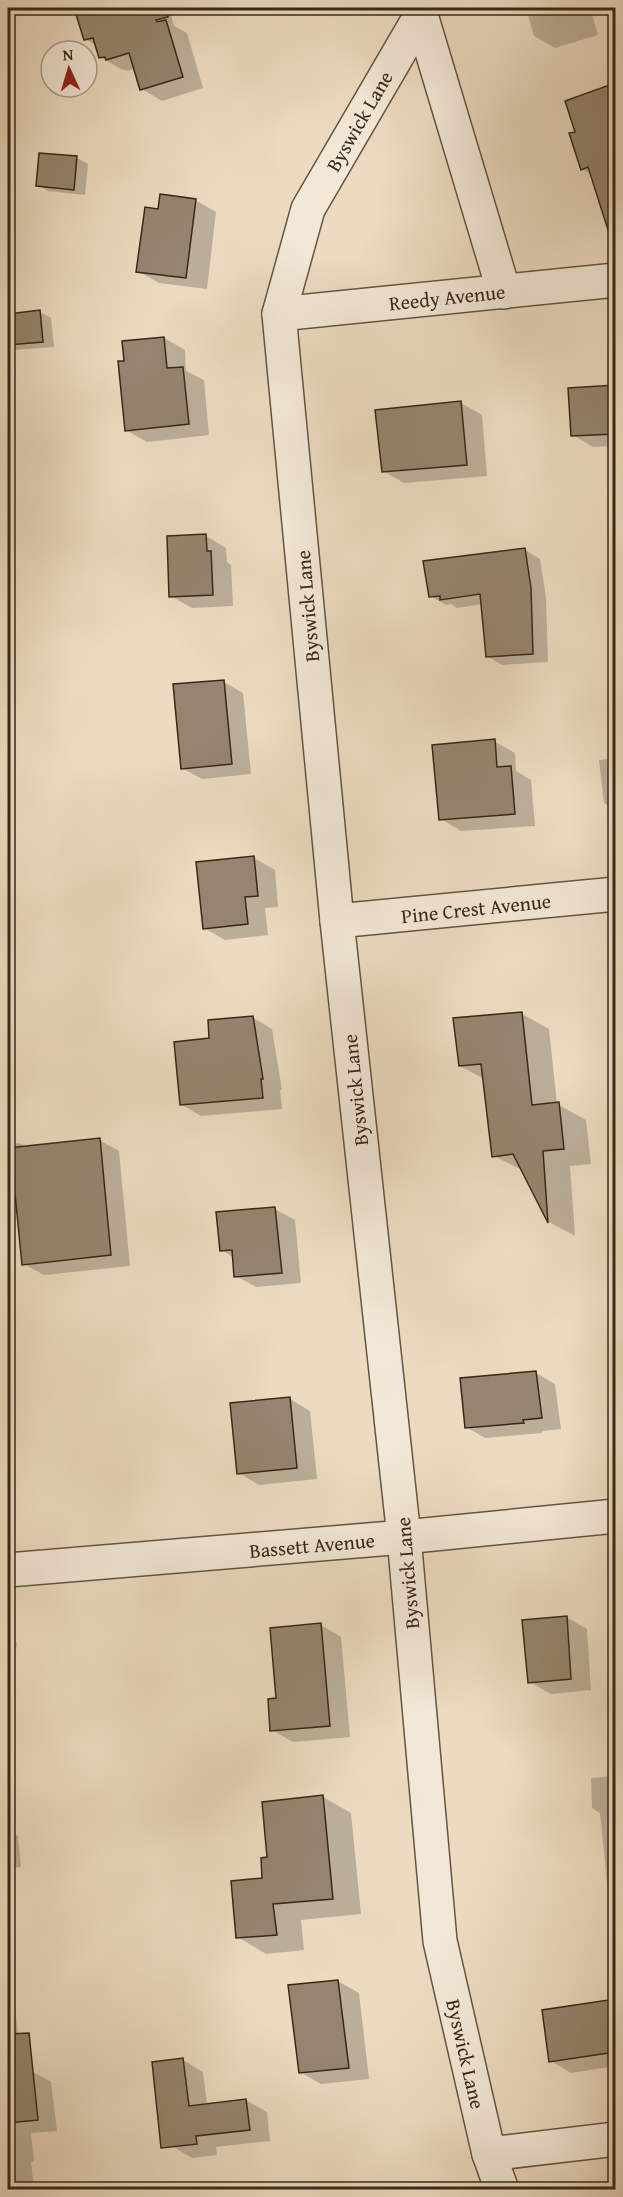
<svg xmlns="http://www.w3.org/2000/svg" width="623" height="2197" font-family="'Gentium Book Plus',serif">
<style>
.shadow{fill:#0003}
.building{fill:#95856f;stroke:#372817;stroke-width:1.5}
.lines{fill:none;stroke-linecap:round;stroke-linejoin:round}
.minor-casing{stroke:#645542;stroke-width:36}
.minor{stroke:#f3e8d7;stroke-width:33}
.labels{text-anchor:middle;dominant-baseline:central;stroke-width:4.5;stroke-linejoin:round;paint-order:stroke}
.street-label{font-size:20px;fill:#372817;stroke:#f3e8d7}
</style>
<rect width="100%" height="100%" fill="#ecdbc1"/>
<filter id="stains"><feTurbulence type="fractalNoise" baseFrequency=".00333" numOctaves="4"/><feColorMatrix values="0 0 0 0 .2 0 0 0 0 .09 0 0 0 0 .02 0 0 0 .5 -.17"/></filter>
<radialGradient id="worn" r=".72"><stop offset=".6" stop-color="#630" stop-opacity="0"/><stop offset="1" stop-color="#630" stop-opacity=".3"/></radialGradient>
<g class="shadow">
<polygon points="94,8 169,8 174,26 187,33 203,88 162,101 142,89 135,68 128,71 121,69 100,57 97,46 85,39 77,12"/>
<polygon points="526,8 590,8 598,35 555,48 534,36"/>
<polygon points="611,87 616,90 616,196 595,184 592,174 582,169 577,133"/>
<polygon points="41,155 77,158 88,164 85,195 48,191 38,185"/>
<polygon points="195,200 216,212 207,289 159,283 138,271 160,210"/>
<polygon points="40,312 51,318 54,347 13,350 8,348 8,315"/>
<polygon points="164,338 185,350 186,371 204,380 209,435 147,442 126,430 125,362"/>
<polygon points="616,385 616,446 593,447 573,435 570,389"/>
<polygon points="461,403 482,415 487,476 404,483 383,471"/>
<polygon points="206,536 226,548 227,562 231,565 233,606 192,608 171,596"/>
<polygon points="525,550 540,559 546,597 548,662 502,665 487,656 482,604 457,608 451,604 446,605 430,596"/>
<polygon points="224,682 243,693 251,774 202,779 182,768"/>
<polygon points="494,741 515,753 516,771 531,780 535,826 461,831 441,819"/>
<polygon points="616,758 616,810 604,803 599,760"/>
<polygon points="254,858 275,870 278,907 265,908 268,935 225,940 204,928"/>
<polygon points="522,1014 549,1029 557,1104 586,1120 591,1164 570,1166 575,1236 549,1222 524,1171 494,1156 484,1079 460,1066"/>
<polygon points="252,1017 272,1029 282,1090 280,1090 282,1109 201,1116 181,1104 211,1039"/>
<polygon points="99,1140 119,1151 130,1266 44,1275 24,1264 18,1206 8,1208 8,1144 19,1143 27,1147"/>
<polygon points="275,1209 295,1220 301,1283 256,1287 236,1276 234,1258 222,1250"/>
<polygon points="536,1373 555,1384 561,1429 542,1431 542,1433 485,1438 466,1427"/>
<polygon points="290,1399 310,1411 317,1479 259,1485 239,1473"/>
<polygon points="566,1617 587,1629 591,1690 551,1694 530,1682"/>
<polygon points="321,1625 341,1637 350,1737 293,1742 272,1730 277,1700"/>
<polygon points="8,1638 17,1643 12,1676 8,1676"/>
<polygon points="616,1776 616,1897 608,1893 600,1813 592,1808 591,1778"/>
<polygon points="323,1797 351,1813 361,1914 301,1920 304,1950 266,1954 238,1937 264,1879 269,1859"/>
<polygon points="8,1830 18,1836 21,1867 8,1868"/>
<polygon points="8,1941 22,2071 30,2070 51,2082 57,2131 31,2133 34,2162 31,2162 34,2190 8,2190"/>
<polygon points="338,1981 359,1993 369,2079 321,2084 300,2072"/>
<polygon points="616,2000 616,2066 571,2073 551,2061 543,2011"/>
<polygon points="183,2060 203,2072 207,2105 246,2100 267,2112 270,2141 216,2147 217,2155 192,2158 172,2146"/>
</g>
<g class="building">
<polygon points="74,8 166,8 168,17 156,20 157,22 166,20 183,77 140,90 129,53 106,60 105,57 99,58 93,38 84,40"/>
<polygon points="615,83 615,232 609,233 588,167 581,170 569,133 575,132 565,101"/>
<polygon points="39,153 77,156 74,190 36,186"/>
<polygon points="160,194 196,199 186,278 136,272 145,207 158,209"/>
<polygon points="40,310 43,342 8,345 8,314"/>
<polygon points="164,337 167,368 183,367 189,424 125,431 118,361 124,361 122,341"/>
<polygon points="615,385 615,434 571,436 568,388"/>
<polygon points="461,401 467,465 382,472 375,410"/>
<polygon points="206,534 207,551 211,551 213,595 169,597 167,536"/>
<polygon points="525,548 531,588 533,654 486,657 480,594 440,600 440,596 429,597 423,561"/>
<polygon points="224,680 232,764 181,769 173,684"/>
<polygon points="495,739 497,767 511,766 515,814 439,820 432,745"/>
<polygon points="254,856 258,896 245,897 248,924 203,929 196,862"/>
<polygon points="522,1012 532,1105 559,1102 564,1149 543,1151 548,1223 513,1154 492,1157 481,1064 459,1066 453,1018"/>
<polygon points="253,1016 263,1079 261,1079 263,1098 180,1105 174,1042 209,1038 208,1020"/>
<polygon points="100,1138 111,1255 22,1265 15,1194 8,1195 8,1148"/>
<polygon points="275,1207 282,1273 234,1277 232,1250 220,1251 216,1212"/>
<polygon points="536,1371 542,1418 523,1420 524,1423 465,1428 460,1378"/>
<polygon points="290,1397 297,1468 237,1474 230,1403"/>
<polygon points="567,1616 571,1679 528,1683 522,1620"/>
<polygon points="321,1623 330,1726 270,1731 268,1699 276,1698 270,1628"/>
<polygon points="323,1795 333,1899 273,1904 277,1935 236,1938 231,1881 262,1878 261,1858 267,1857 262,1802"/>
<polygon points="338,1980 349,2068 299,2073 288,1985"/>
<polygon points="615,1999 615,2052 549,2062 542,2010"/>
<polygon points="29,2033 38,2120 8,2123 8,2034"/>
<polygon points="183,2058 189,2106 246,2099 250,2130 196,2136 197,2144 161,2148 152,2062"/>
</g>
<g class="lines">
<defs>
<g id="minor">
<polyline points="418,8 421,15 308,209 279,314 337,921 404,1537 440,1941 489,2154 502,2190"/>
<polyline points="421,15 504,292"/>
<polyline points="279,314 616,280"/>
<polyline points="337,921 616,894"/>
<polyline points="8,1570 404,1537 616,1516"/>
<polyline points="489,2154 616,2139"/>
</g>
</defs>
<use href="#minor" class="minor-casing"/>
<use href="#minor" class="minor"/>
</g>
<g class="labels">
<g class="street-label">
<text transform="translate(359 121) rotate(-60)">Byswick Lane</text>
<text transform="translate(447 297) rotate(-6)">Reedy Avenue</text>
<text transform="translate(307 606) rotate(-95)">Byswick Lane</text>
<text transform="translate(476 908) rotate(-6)">Pine Crest Avenue</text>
<text transform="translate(355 1090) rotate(-96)">Byswick Lane</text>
<text transform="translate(312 1545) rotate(-5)">Bassett Avenue</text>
<text transform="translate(407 1573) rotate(-95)">Byswick Lane</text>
<text transform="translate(466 2054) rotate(77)">Byswick Lane</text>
</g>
</g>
<rect width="623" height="2197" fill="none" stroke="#ecdbc1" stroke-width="30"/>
<rect x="9" y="9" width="605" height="2179" fill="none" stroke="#372817" stroke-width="3"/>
<rect x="15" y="15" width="593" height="2167" fill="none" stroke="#372817" stroke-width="1.5"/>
<g transform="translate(69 69) rotate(356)"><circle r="28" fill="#f3e8d7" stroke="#a89b8a" stroke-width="1.5"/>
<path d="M0-4.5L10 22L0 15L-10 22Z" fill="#8f2418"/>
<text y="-9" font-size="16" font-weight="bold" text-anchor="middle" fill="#372817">N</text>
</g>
<rect width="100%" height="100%" filter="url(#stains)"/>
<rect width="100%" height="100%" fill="url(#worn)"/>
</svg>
